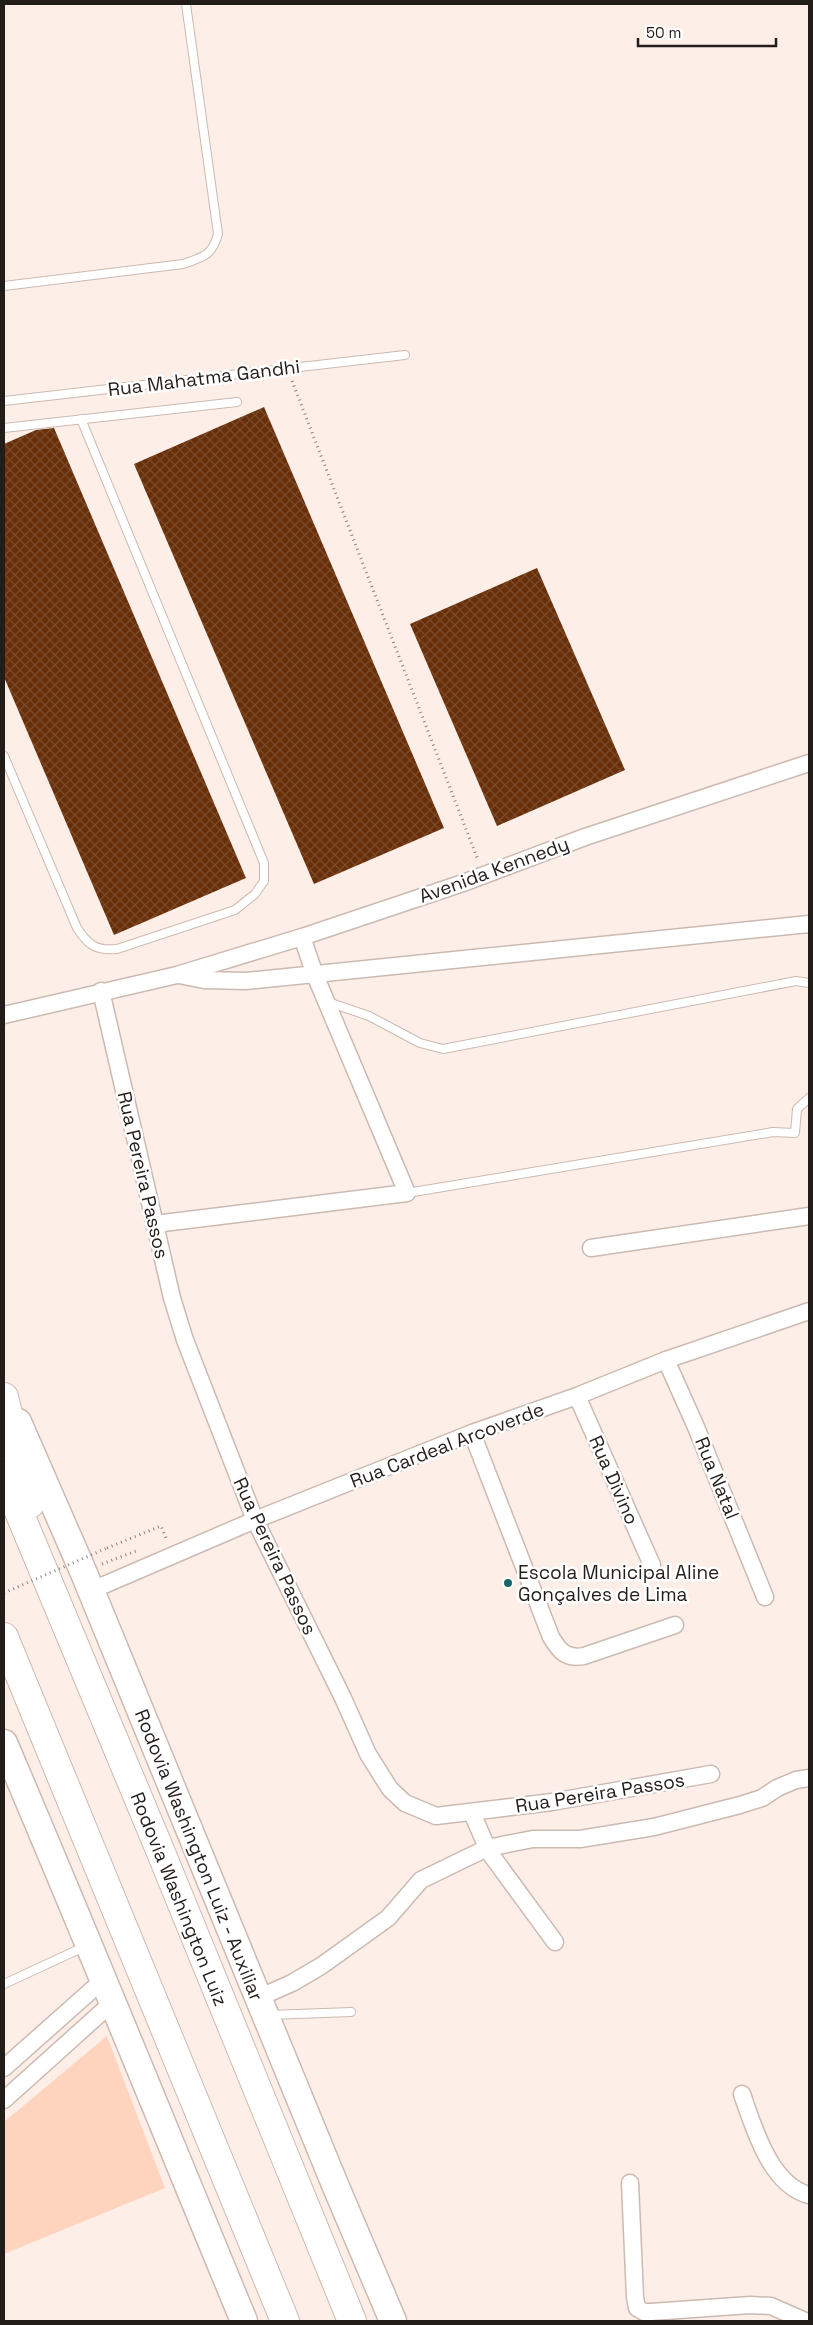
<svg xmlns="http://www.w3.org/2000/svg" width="813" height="2325" font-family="'Space Grotesk',sans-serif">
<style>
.park{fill:#ffd4be}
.building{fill:url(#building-cross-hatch)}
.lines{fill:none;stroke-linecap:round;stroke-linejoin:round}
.service-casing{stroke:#cbbab1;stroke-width:10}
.minor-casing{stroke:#cbbab1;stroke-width:19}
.trunk-casing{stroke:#cbbab1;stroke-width:29}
.motorway-casing{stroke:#cbbab1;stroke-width:30}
.path{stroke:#8a807c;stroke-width:3;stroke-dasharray:1 4;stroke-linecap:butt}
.service{stroke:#fff;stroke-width:8}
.minor{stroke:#fff;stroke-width:16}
.trunk{stroke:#fff;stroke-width:26}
.motorway{stroke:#fff;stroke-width:28}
.path-bridge{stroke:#8a807c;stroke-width:3;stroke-dasharray:1 4;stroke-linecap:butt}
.poi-dot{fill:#1a676b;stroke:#fff;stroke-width:2}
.labels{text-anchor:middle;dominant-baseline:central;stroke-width:5;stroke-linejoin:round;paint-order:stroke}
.street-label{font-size:19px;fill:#231d1a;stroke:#fff}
.poi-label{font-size:19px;fill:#231d1a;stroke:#fff;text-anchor:start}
</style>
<defs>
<pattern id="building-cross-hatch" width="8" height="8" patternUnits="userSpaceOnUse" patternTransform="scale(1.25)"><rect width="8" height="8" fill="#682f08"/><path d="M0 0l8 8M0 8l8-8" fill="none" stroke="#794b2c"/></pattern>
</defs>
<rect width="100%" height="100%" fill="#fdefe8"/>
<polygon class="park" points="107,2036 165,2188 4,2254 4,2122"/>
<g class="building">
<polygon points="264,407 444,828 314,884 134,464"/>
<polygon points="54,428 246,878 114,935 4,677 4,444 36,430"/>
<polygon points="537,568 625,770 497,826 410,624"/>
</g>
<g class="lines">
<defs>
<g id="service">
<path d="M 4,286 L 183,264 C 203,257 212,256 218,234 L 186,4"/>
<polyline points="4,401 405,355"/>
<polyline points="4,428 237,402"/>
<path d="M 4,756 L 77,928 C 88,945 96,951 117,949 L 235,910 L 255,894 L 264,881 L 264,863 L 81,419"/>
<polyline points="328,1002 369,1016 420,1043 443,1049 796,981 809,983"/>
<polyline points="407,1193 773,1132 795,1133 797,1109 809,1098"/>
<polyline points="4,1984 86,1946"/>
<polyline points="269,2015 351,2012"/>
</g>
<g id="minor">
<polyline points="179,975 204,980 246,981 809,924"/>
<polyline points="101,991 172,1298 185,1340 255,1520 343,1698 368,1754 390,1789 405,1803 436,1816 552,1802 711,1774"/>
<polyline points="4,1015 177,975 302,937 463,883 585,837 809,763"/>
<polyline points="155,1224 407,1193 315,975 302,937"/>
<polyline points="591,1248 809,1216"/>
<polyline points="666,1360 696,1427 765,1597"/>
<polyline points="577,1396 652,1565"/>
<path d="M 472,1433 L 551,1637 C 560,1652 566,1659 584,1656 L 675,1625"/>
<polyline points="90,1591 255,1520 472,1433 577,1396 666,1360 809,1311"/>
<polyline points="472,1813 489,1852 555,1942"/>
<polyline points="258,1998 292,1983 321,1966 388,1918 421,1880 487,1848 533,1839 580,1839 654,1827 740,1805 762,1798 777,1788 796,1780 809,1778"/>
<polyline points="4,2068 103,1980"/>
<path d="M 742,2094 C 754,2128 770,2185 809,2195"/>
<polyline points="4,2100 113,2002"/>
<polyline points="630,2183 635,2297 637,2308 644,2312 651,2312 750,2305 771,2306 805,2321"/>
</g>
<g id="trunk">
<polyline points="18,1422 83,1571 336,2187 393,2321"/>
<path d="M 4,1743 C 86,1935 164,2128 244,2321"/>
</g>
<g id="motorway">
<polyline points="4,1397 30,1504"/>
<polyline points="4,1476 162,1855 352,2321"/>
<polyline points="4,1637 285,2321"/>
</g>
</defs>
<use href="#service" class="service-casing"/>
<use href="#minor" class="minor-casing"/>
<use href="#trunk" class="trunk-casing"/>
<use href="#motorway" class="motorway-casing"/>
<g class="path">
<polyline points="292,381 478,860"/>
<polyline points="107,1548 161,1526 166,1538 165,1539"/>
<polyline points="102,1564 136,1551"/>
</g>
<use href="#service" class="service"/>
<use href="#minor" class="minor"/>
<use href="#trunk" class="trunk"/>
<use href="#motorway" class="motorway"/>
<polyline class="path-bridge" points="4,1593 107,1548"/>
</g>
<circle class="poi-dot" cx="508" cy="1583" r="5"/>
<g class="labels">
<g class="street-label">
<text transform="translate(204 378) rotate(-7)">Rua Mahatma Gandhi</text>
<text transform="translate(494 870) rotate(-20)">Avenida Kennedy</text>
<text transform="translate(143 1175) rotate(77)">Rua Pereira Passos</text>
<text transform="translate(447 1445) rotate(-21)">Rua Cardeal Arcoverde</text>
<text transform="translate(717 1478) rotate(68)">Rua Natal</text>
<text transform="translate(614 1480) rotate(66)">Rua Divino</text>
<text transform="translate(275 1556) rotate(65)">Rua Pereira Passos</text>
<text transform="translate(600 1793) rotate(-9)">Rua Pereira Passos</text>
<text transform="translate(199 1855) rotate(68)">Rodovia Washington Luiz - Auxiliar</text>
<text transform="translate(179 1899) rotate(68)">Rodovia Washington Luiz</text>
</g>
<g class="poi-label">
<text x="518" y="1572">Escola Municipal Aline<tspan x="518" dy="22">Gonçalves de Lima</tspan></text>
</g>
</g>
<rect width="813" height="2325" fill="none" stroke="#231d1a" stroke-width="10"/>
<path d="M638 38v8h138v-8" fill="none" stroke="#231d1a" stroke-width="2.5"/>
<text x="646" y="38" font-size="15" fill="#231d1a" stroke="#ffffff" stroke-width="4" paint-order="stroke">50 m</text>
</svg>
